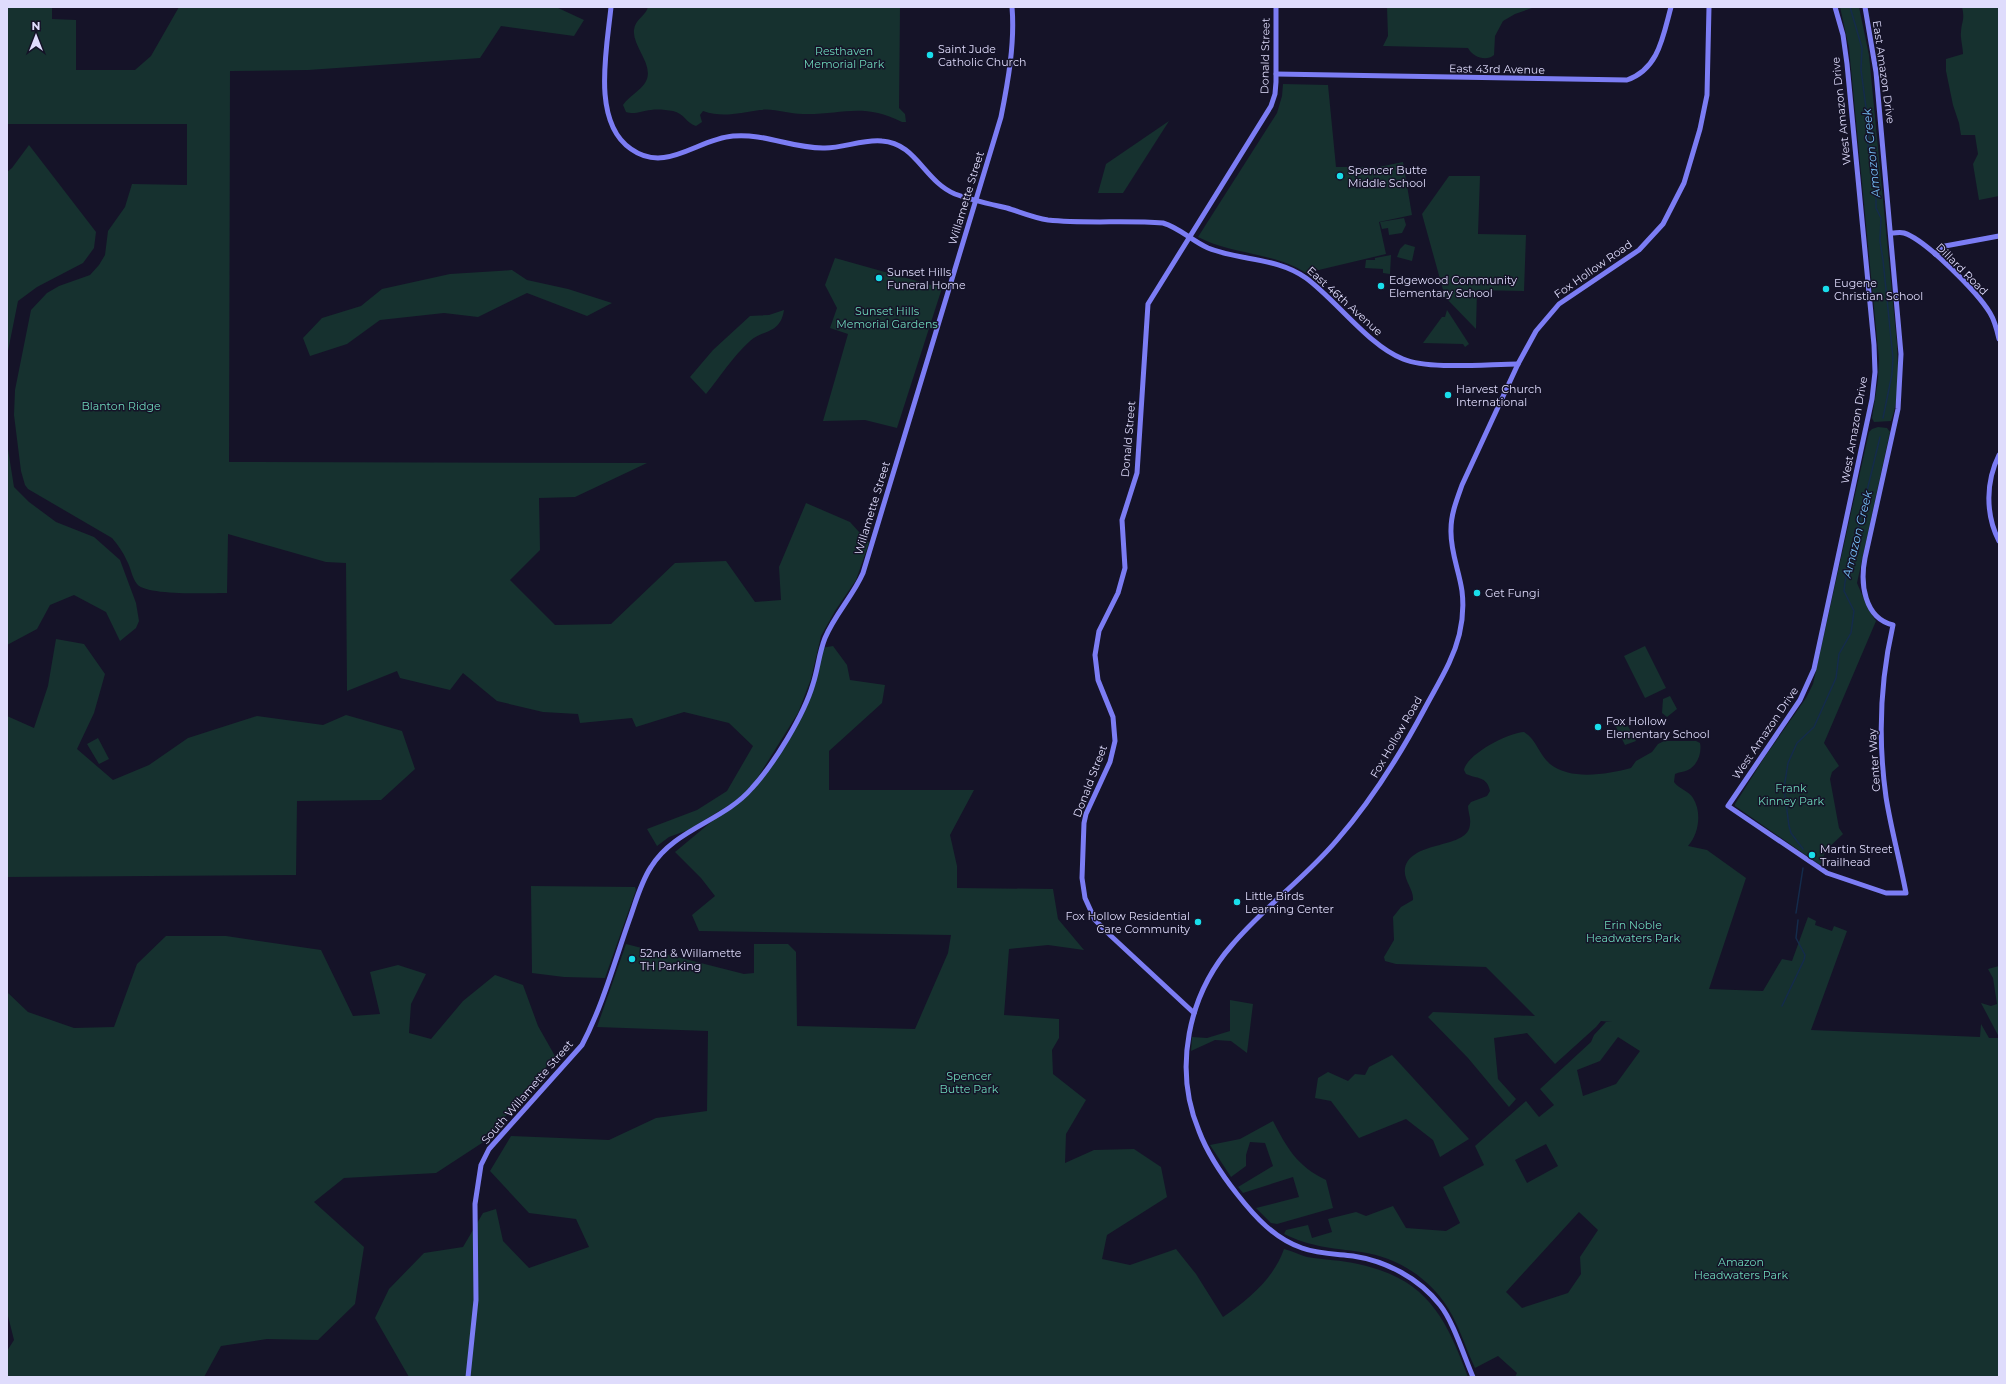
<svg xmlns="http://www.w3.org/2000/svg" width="2006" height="1384" font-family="Montserrat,sans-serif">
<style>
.green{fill:#16312f;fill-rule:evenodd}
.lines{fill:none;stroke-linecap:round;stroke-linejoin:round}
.stream{stroke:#142b4b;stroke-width:1.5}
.secondary{stroke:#7c7df4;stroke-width:5}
.poi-dot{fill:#19deeb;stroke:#151328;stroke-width:1.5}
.labels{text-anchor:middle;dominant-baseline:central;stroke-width:3;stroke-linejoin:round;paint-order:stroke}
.poi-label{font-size:11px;fill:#dfdcfc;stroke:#151328;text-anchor:start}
.park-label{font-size:11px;fill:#6dd7b9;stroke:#151328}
.street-label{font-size:11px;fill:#dfdcfc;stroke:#151328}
.water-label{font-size:12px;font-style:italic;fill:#73bdf3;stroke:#151328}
</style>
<rect width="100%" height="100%" fill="#151328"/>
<g class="green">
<path d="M 7,7 L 52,7 L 52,19 L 76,20 L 76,70 L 135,70 L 151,56 L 179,7 L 556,7 L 584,20 L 574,36 L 501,26 L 480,58 L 308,70 L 230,71 L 229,462 L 647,463 L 575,497 L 539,498 L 540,550 L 510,580 L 555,625 L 611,624 L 675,563 L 726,561 L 755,602 L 781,600 L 779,567 L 806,503 L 850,522 L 869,543 L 856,580 L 835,611 L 821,636 L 811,679 L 798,713 L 758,777 L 745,793 L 731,804 L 688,830 L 669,837 L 657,846 L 647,829 L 697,810 L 727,791 L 753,746 L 729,723 L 684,712 L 636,727 L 632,718 L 580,723 L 578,714 L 543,712 L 497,701 L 463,673 L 450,690 L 400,678 L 397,671 L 347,691 L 346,563 L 326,562 L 228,534 L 227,593 C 210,593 146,596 137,584 C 132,578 131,568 127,561 C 123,552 118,545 112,538 L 28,489 L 25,485 L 21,471 L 14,415 L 15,390 L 31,310 L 47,293 L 59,286 L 90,275 L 99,265 L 105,255 L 108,231 L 125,207 L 132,184 L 187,185 L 187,124 L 7,124 Z"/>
<path d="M 648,7 L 900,7 L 899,108 L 905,114 L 906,122 L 902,122 C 862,102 842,115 803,114 C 788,114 774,108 760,110 C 739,113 723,118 703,111 L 700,115 L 702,122 L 696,126 C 687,124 684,113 673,111 C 666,110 658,109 651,110 C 641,111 635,115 626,112 L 623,105 C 629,96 640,91 645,83 C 656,66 632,47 634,30 C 635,19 646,16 648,7 Z"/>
<path d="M 1387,7 L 1535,7 L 1515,14 L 1503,21 L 1495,36 L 1494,55 C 1486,62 1473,57 1468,48 L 1383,46 L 1388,36 Z"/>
<path d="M 1840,7 L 1859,7 L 1869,55 L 1897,344 C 1898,369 1900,398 1891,421 L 1874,422 L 1872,418 L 1878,380 L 1879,359 L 1849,48 Z"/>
<path d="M 1962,7 L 1999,7 L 1999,196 L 1979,200 L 1973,164 L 1978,154 L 1975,135 L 1961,135 L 1959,123 L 1953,105 L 1946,71 L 1946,59 L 1963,54 C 1963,48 1960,36 1961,32 C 1962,20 1965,20 1962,7 Z"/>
<path d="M 1283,84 L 1328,85 L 1336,167 L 1379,167 L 1403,162 L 1412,215 L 1379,222 L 1386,254 L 1306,273 C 1274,252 1232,255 1198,237 L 1277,113 L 1282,96 Z"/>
<polygon points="1169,121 1123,193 1098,193 1106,164"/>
<polygon points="29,145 96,232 94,248 83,263 37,287 18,301 7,356 7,172 12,168"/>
<polygon points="1449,176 1480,176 1478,234 1526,235 1524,291 1477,290 1476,329 1445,297 1422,214"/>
<polygon points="1404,218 1406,225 1402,233 1389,235 1388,228 1382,229 1380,222"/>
<polygon points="1405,244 1415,247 1412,261 1397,257 1400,249"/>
<polygon points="1391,255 1390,274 1383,273 1383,269 1365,268 1366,260 1375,260 1375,258"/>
<polygon points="835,258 942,288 897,428 865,420 823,421 848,334 830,328 837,308 825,285"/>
<polygon points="512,270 527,280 568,289 612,303 587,316 527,293 478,317 444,313 380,320 347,344 310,356 303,338 322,318 361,306 382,289 450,274"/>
<path d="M 784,310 C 780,335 763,329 750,341 C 733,356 720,377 706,394 L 690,377 L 713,350 L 750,316 L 769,315 Z"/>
<polygon points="1447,310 1469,344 1465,347 1463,344 1423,343 1442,317 1445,317"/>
<polygon points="1878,427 1887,428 1890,432 1857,583 1868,609 1876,621 1824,743 1839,766 1832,772 1830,779 1839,828 1843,834 1826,850 1820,865 1735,806 1735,804 1764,758 1806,698 1813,684 1869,432 1872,429"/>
<polygon points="7,443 14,487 29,502 56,522 94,537 120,560 136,603 139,621 136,628 120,641 106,612 74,595 50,605 37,629 7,645"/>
<polygon points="56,639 84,644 105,674 94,713 77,749 113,780 149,765 188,738 257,716 323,725 346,715 402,731 415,769 381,800 297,801 296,875 7,877 7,716 34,728 48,686"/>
<path d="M 833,646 L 847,665 L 850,680 L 885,685 L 882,703 L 829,751 L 829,790 L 974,790 L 950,835 L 957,866 L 957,888 L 1053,889 L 1058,919 L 1084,950 L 1048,945 L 1009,949 L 1004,1015 L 1059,1019 L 1059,1038 L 1052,1050 L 1053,1074 L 1086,1100 L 1066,1134 L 1065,1163 L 1094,1150 L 1134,1149 L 1161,1167 L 1167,1197 L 1107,1235 L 1102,1259 L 1130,1265 L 1176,1249 L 1196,1274 L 1223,1317 C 1249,1299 1274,1278 1284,1249 C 1292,1251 1300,1255 1307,1257 C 1324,1260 1342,1260 1358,1264 C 1427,1279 1445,1316 1468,1377 L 409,1377 L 375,1318 L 389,1289 L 424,1253 L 463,1247 L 483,1213 L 496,1209 L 503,1241 L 529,1268 L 589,1247 L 576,1219 L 529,1213 L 490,1171 L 511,1136 L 609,1140 L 656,1118 L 707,1111 L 708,1031 L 597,1027 L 626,944 L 744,974 L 754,973 L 754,944 L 788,944 L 796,952 L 797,1026 L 915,1029 L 948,953 L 951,935 L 699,931 L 692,915 L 715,896 L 701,878 L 675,852 L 752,788 L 801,716 L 821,648 Z"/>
<polygon points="1645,646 1666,688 1645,698 1624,656"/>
<polygon points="1670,696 1677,709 1667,717 1662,713 1663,699"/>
<polygon points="1620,719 1624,727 1628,726 1636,741 1625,745 1616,727 1617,721"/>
<path d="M 1524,732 C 1537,740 1539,755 1550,764 C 1571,781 1608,774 1631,768 L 1636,761 L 1652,752 L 1658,744 L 1664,741 L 1696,741 L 1700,743 C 1702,752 1698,765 1688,770 C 1684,772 1679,772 1675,774 L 1674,782 C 1679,789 1689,791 1693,798 C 1702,812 1699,834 1688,846 L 1707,850 L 1746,878 L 1709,989 L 1763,991 L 1782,959 L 1792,961 L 1808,917 L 1816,921 L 1815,925 L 1832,931 L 1834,926 L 1847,931 L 1811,1030 L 1980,1037 L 1981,1024 L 1989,1038 L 1999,1038 L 1999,1377 L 1515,1377 L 1517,1373 L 1498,1356 L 1475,1368 C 1467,1351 1461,1332 1452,1315 C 1434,1281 1399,1257 1361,1252 C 1332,1248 1311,1247 1284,1234 L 1286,1230 L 1308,1225 L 1312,1238 L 1332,1232 L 1328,1219 L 1356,1212 L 1366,1216 L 1393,1206 L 1406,1228 L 1446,1231 L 1460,1223 L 1443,1187 L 1484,1165 L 1475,1146 L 1526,1101 L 1539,1117 L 1554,1105 L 1540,1089 L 1591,1042 L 1594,1035 L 1606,1022 L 1612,1022 L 1601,1021 L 1596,1027 L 1555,1064 L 1527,1033 L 1494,1038 L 1498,1079 L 1516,1099 L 1509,1107 L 1468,1058 L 1428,1017 L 1433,1012 L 1535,1016 L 1486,967 L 1396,964 L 1385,961 L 1384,957 L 1394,940 L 1393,917 L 1401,907 L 1413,900 C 1414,889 1403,880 1405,868 C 1412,839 1469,850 1470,824 C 1471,818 1468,812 1468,806 L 1471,802 L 1487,796 L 1490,791 C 1487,776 1477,779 1466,774 L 1464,770 C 1467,754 1508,733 1524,732 ZM 1618,1037 L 1640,1051 L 1616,1084 L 1583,1096 L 1577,1070 L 1600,1061 ZM 1546,1144 L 1558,1166 L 1527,1183 L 1515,1160 ZM 1579,1212 L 1598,1230 L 1580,1257 L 1581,1274 L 1568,1293 L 1522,1308 L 1506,1292 Z"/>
<polygon points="98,738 109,759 99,764 87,744"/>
<polygon points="531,886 635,887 636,890 605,978 564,977 532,973"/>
<polygon points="166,936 226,936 321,950 353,1016 380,1014 370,972 398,965 426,974 411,1004 409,1033 431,1039 463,1001 495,975 523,985 538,1026 555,1056 485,1141 436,1173 344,1178 314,1202 364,1247 355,1304 318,1340 267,1339 221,1346 204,1377 7,1377 7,1351 14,1340 7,1312 7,992 28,1012 74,1028 114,1027 137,964"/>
<polygon points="1999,966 1999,1037 1981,1003 1991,1006 1997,1004 1993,978 1988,969"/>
<polygon points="1230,1000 1253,1004 1247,1053 1231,1041 1215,1040 1191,1051 1192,1037 1207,1038 1230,1031"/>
<polygon points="1392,1055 1469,1139 1440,1157 1433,1140 1406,1119 1359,1138 1331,1101 1315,1098 1318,1078 1328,1072 1348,1081 1355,1074 1365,1075 1369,1067"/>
<path d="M 1273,1121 C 1287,1148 1297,1166 1326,1180 L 1333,1208 L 1277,1224 L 1271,1223 L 1256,1208 L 1299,1197 L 1293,1177 L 1243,1193 L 1238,1187 L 1273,1166 L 1265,1143 L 1250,1142 L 1246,1155 L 1246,1166 L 1231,1177 L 1210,1145 L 1240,1139 Z"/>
</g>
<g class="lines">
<g class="stream">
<polyline points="1850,7 1862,48 1861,70 1869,130 1868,147 1876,189 1876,208 1881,218 1880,241 1883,260 1893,358 1892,374 1883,418"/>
<polyline points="1803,849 1791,833 1789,826 1784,788 1788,763 1797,743 1814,727 1836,678 1839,654 1851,633 1854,611 1844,591 1845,582 1880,437"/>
<polyline points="1796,913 1803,868"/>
<polyline points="1782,1006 1804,960 1805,955 1796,938 1798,920"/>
</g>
<g class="secondary">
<path d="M 611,7 C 607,48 591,122 631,149 C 666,174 697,139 733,136 C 765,133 793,149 825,148 C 844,148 863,139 882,141 C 916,143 924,181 955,194 C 971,200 990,204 1007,208 C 1020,212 1034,218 1048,220 C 1086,224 1125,220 1163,223 C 1180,228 1192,241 1208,248 C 1240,261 1277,257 1306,278 C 1336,300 1369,346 1403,359 C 1429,370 1488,364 1518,364"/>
<path d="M 1835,7 L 1843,35 L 1847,64 L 1874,345 L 1875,372 L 1872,399 L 1814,669 L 1800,700 L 1728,806 L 1827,873 L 1886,893 L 1906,893 C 1900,861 1891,829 1886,797 C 1878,740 1880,682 1893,625 C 1864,618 1860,583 1865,558 L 1898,409 L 1901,354 L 1876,72 L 1865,7"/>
<path d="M 1276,74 L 1627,80 C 1659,69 1663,36 1671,7"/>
<path d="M 1892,233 C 1896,233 1900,232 1904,233 C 1926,240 1978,293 1990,313 C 1995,321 1997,330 1999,339"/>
<polyline points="1935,254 1945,246 1999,236"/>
<path d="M 1999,455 C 1986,481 1985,514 1999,541"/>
<polyline points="1194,1013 1111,936 1095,920 1085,898 1082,878 1084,823 1086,814 1110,762 1115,741 1113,717 1098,680 1095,655 1099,631 1118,593 1125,568 1122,520 1137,473 1148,304 1271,106 1275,94 1276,82 1276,7"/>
<path d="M 468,1377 L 476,1300 L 475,1204 L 481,1165 L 489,1149 L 582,1045 C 603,1005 615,960 630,918 C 636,901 641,882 651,867 C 674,829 724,821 752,788 C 774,764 804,715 813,684 C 818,669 819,653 825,638 C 835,614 853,596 863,573 L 1001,117 C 1008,82 1015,43 1012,7"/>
<path d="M 1473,1377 C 1464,1356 1453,1321 1440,1305 C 1419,1278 1386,1261 1353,1256 C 1336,1254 1318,1254 1302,1248 C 1275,1239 1255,1217 1237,1194 C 1222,1175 1208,1155 1199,1131 C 1173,1069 1188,995 1232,945 C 1264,907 1305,878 1337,840 C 1372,800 1400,755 1425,708 C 1433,693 1442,678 1449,663 C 1460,640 1465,616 1462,591 C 1459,570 1450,551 1451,529 C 1451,514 1457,499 1462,485 L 1518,364 L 1536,331 L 1559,304 L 1639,250 L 1663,224 L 1684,183 L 1700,129 L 1707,95 L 1709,7"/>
</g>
</g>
<g class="poi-dot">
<circle cx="930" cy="55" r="4"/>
<circle cx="1340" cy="176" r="4"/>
<circle cx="879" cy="278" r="4"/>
<circle cx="1381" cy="286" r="4"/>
<circle cx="1826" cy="289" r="4"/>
<circle cx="1448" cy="395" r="4"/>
<circle cx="1477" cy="593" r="4"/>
<circle cx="1598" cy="727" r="4"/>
<circle cx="1812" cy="855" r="4"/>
<circle cx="1237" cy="902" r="4"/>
<circle cx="1198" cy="922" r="4"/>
<circle cx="632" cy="959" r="4"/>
</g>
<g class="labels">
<g class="poi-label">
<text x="938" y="49">Saint Jude<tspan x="938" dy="13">Catholic Church</tspan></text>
<text x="1348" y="170">Spencer Butte<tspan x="1348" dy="13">Middle School</tspan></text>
<text x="887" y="272">Sunset Hills<tspan x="887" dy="13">Funeral Home</tspan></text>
<text x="1389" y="280">Edgewood Community<tspan x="1389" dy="13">Elementary School</tspan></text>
<text x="1834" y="283">Eugene<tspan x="1834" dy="13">Christian School</tspan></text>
<text x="1456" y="389">Harvest Church<tspan x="1456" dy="13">International</tspan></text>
<text x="1485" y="593">Get Fungi</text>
<text x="1606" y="721">Fox Hollow<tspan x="1606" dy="13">Elementary School</tspan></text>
<text x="1820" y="849">Martin Street<tspan x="1820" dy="13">Trailhead</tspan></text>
<text x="1245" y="896">Little Birds<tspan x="1245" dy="13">Learning Center</tspan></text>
<text x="1190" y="916" text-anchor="end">Fox Hollow Residential<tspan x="1190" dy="13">Care Community</tspan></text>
<text x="640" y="953">52nd &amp; Willamette<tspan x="640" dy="13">TH Parking</tspan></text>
</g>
<g class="park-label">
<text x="844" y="51">Resthaven<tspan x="844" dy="13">Memorial Park</tspan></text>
<text x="887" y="311">Sunset Hills<tspan x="887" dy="13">Memorial Gardens</tspan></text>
<text x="121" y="406">Blanton Ridge</text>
<text x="1791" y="788">Frank<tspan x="1791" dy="13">Kinney Park</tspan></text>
<text x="1633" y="925">Erin Noble<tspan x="1633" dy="13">Headwaters Park</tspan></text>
<text x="969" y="1076">Spencer<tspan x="969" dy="13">Butte Park</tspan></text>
<text x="1741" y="1262">Amazon<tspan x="1741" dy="13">Headwaters Park</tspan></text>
</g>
<g class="street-label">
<text transform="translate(1265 56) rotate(-89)">Donald Street</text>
<text transform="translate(1497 69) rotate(1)">East 43rd Avenue</text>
<text transform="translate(1884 72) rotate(82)">East Amazon Drive</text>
<text transform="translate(1841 111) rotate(-96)">West Amazon Drive</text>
<text transform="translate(966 198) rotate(-73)">Willamette Street</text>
<text transform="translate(1593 269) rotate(-35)">Fox Hollow Road</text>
<text transform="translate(1962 269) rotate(45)">Dillard Road</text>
<text transform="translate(1345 301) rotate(42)">East 46th Avenue</text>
<text transform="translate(1854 430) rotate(-80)">West Amazon Drive</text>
<text transform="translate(1128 439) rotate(-85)">Donald Street</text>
<text transform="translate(872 508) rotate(-73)">Willamette Street</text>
<text transform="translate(1765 733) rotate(-56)">West Amazon Drive</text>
<text transform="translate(1396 737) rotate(-60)">Fox Hollow Road</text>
<text transform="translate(1874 760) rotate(-94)">Center Way</text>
<text transform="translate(1090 781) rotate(-69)">Donald Street</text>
<text transform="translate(527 1092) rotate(-49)">South Willamette Street</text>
</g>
<g class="water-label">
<text transform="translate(1871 153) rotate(-96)">Amazon Creek</text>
<text transform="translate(1857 534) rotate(-76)">Amazon Creek</text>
</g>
</g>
<rect width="2006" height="1384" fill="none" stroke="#dfdcfc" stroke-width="16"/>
<g transform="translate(36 36)" stroke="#151328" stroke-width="3" paint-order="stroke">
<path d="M0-3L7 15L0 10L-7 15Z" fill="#dfdcfc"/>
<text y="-6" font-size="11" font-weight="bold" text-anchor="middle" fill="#dfdcfc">N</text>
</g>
</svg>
